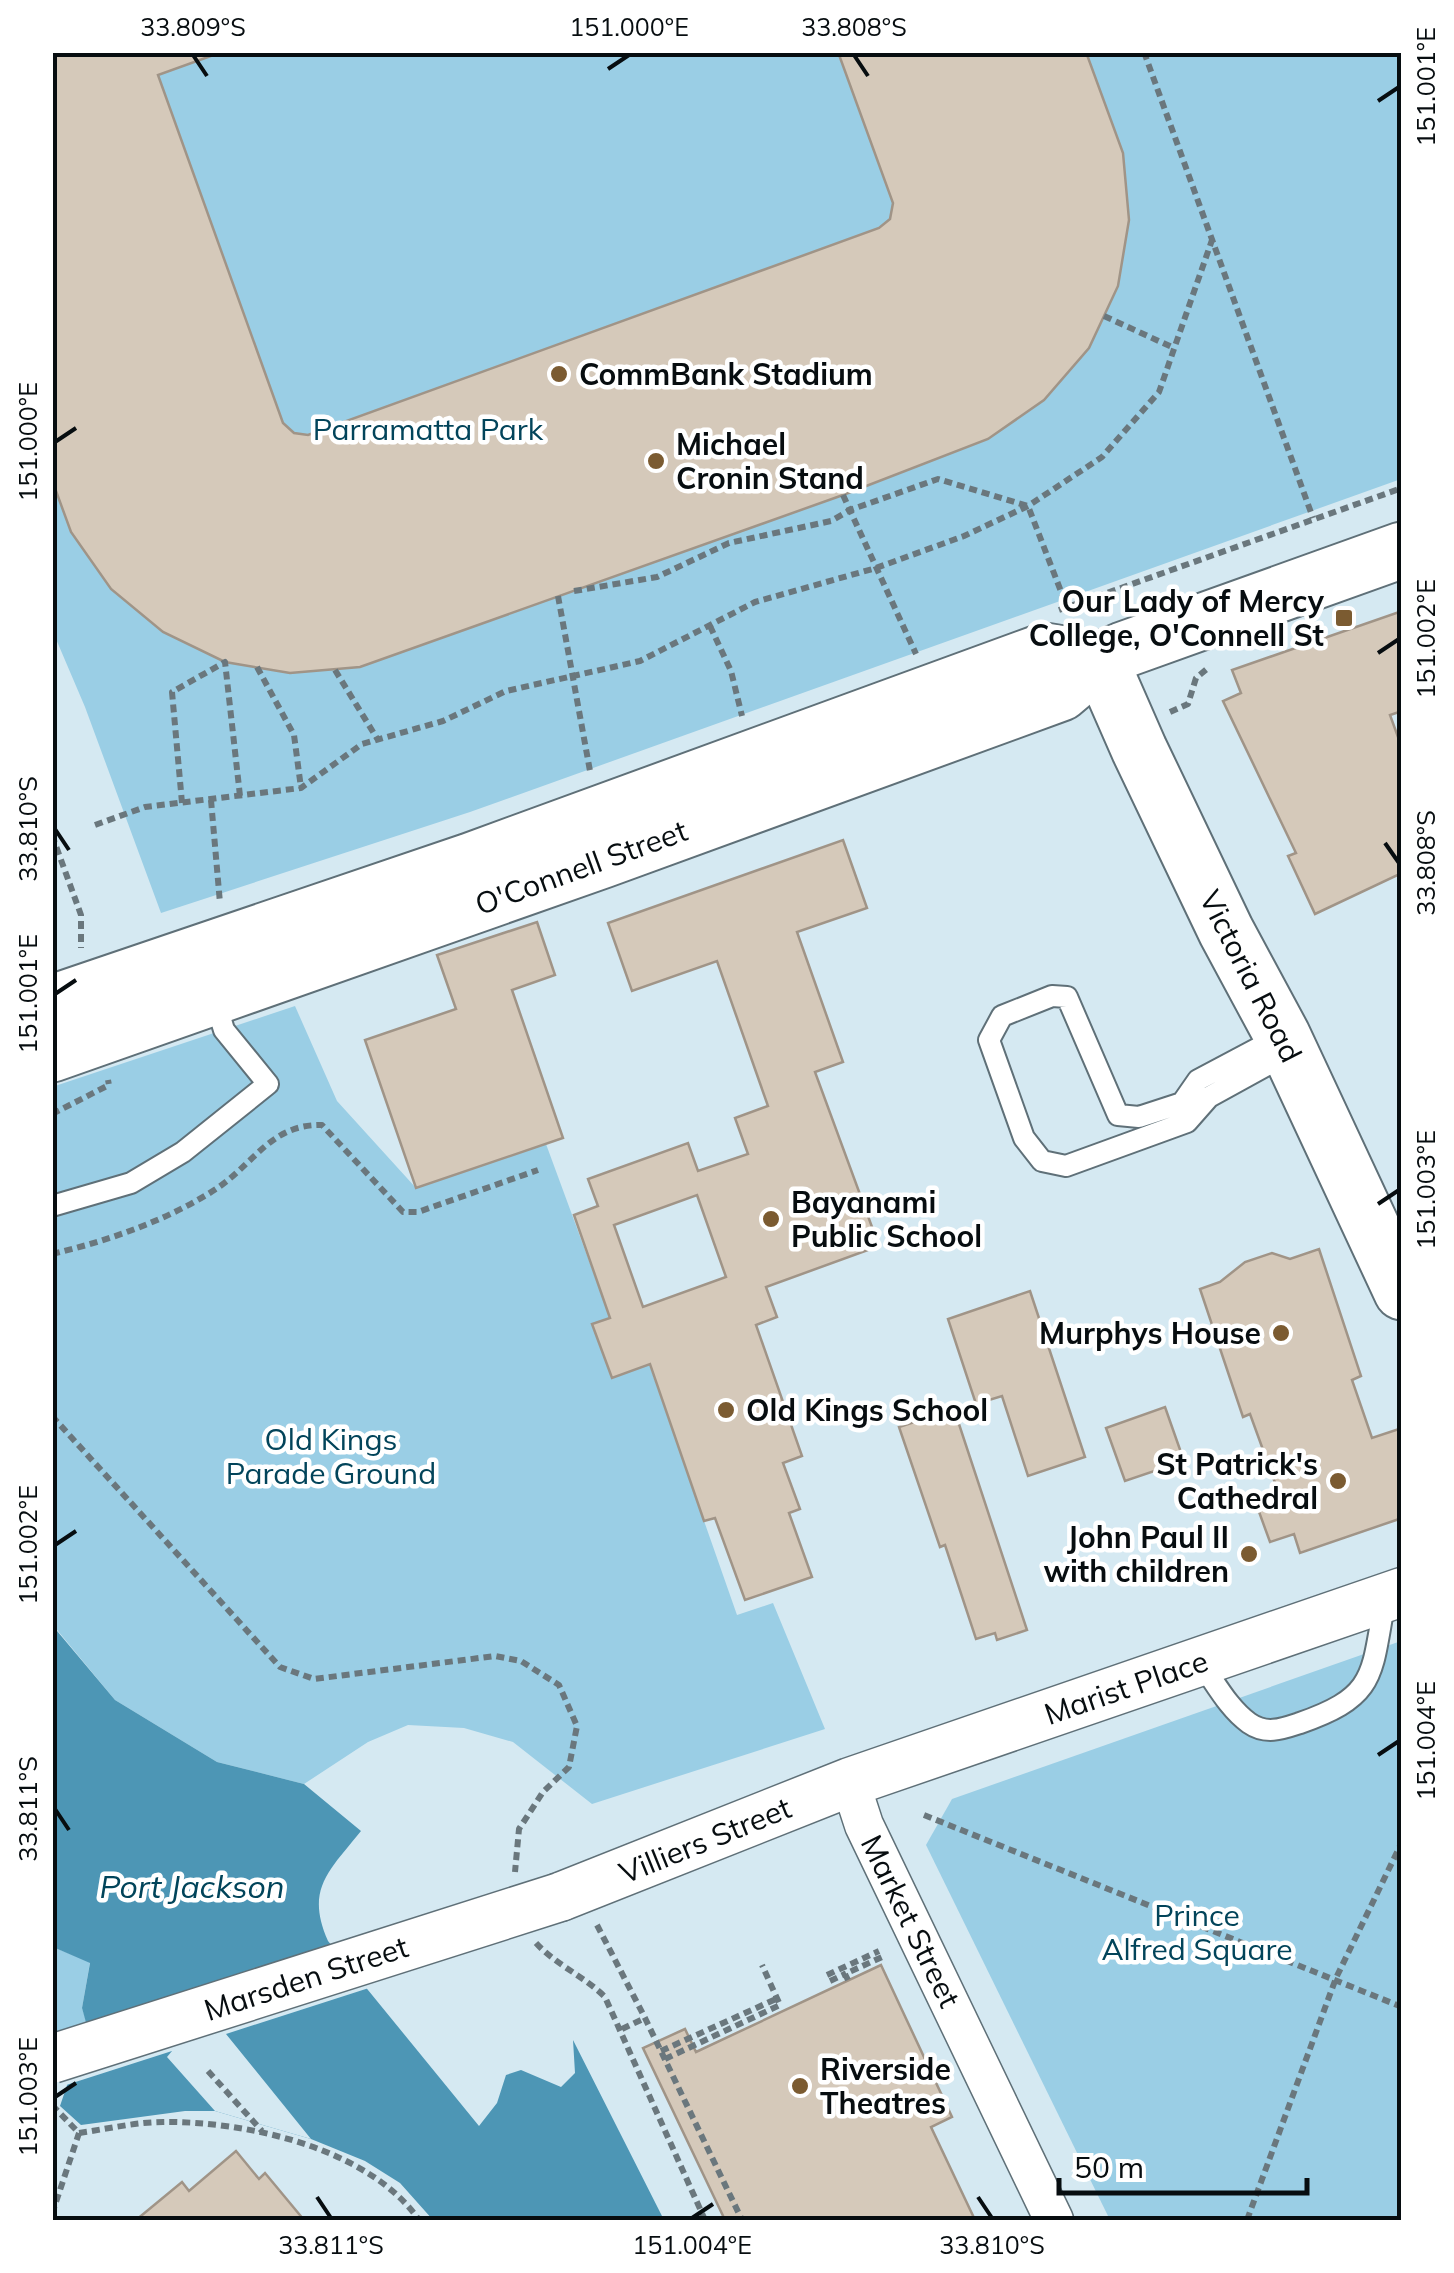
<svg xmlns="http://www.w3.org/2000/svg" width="1454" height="2273" font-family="Mulish,sans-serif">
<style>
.green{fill:#9acee5}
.water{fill:#4d96b5}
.pier{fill:#d5e9f2}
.building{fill:#d5c9ba;stroke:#a09487;stroke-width:2.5;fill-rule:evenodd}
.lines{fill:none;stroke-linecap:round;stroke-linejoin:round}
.service-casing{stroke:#5f7078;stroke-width:24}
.minor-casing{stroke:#5f7078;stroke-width:41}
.tertiary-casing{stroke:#5f7078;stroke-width:51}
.primary-casing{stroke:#5f7078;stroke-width:59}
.path{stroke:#6a777d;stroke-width:6;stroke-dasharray:8 5;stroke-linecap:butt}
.service{stroke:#fff;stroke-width:20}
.minor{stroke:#fff;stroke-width:38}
.tertiary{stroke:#fff;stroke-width:48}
.primary{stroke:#fff;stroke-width:55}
.tertiary-bridge-casing{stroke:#5f7078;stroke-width:51;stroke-linecap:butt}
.tertiary-bridge{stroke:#fff;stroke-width:48}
.ticks{fill:none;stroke:#070d10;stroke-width:4}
.poi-dot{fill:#7b5b31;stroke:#fff;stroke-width:4}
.labels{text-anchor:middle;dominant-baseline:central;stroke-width:9;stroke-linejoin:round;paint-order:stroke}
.poi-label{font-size:30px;font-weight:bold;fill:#070d10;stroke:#fff;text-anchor:start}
.park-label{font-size:30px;fill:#02445a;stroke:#fff}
.street-label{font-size:30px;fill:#070d10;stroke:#fff}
.water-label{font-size:32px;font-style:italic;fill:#01445a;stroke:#fff}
.neatline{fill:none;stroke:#070d10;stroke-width:4}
.ticks-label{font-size:25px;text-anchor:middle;fill:#070d10}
</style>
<rect width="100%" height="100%" fill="#d5e9f2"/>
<g class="green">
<polygon points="52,53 1401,53 1401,479 470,812 161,913 85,707 53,632"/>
<polygon points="295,1006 337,1101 416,1188 546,1144 610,1318 593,1324 611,1377 649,1364 737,1615 773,1603 825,1729 592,1804 513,1742 464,1728 408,1725 368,1742 304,1784 217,1762 115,1700 53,1625 52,1087"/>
<polygon points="1401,1641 1401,2220 1110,2220 926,1845 952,1799"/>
<polygon points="53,1947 90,1962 82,2008 88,2026 53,2035"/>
</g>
<path class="water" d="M 52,1625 L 115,1700 L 217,1762 L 304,1784 L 361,1831 C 329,1871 305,1889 328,1941 L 479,2126 L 497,2103 L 506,2075 L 521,2070 L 561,2087 L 575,2073 L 573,2040 L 664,2220 L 433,2220 L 400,2183 L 365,2161 L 311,2139 L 215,2111 L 185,2111 L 81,2125 L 60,2106 L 87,2026 L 82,2008 L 90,1963 L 53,1947 Z"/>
<polygon class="pier" points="338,1945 372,1987 226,2034 311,2139 215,2111 167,2057 172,2051 63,2086 82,2027"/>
<g class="building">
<polygon points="52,52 210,52 211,56 158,75 283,423 294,433 308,435 879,228 890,219 893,203 838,52 1086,52 1123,153 1129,220 1118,286 1089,348 1044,400 988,439 843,495 360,667 290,673 225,662 163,632 111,589 71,532 52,480"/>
<polygon points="1402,611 1402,711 1390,715 1402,748 1402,873 1315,914 1288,856 1296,853 1223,701 1241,693 1232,670"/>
<path d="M 843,840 L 867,908 L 797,932 L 843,1062 L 815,1072 L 879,1246 L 766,1287 L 777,1317 L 756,1325 L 802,1456 L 783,1463 L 800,1509 L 789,1513 L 812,1577 L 745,1600 L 715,1518 L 704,1521 L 650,1364 L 612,1378 L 592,1324 L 610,1318 L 574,1215 L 598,1206 L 588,1179 L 688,1143 L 698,1171 L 748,1154 L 735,1118 L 768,1106 L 717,961 L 632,991 L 608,923 ZM 697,1195 L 726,1277 L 643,1307 L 614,1225 Z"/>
<polygon points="537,922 555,975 512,990 563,1138 416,1188 365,1040 456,1009 437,955"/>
<polygon points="1319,1249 1361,1376 1352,1380 1372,1438 1402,1428 1402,1518 1300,1553 1294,1534 1270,1542 1254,1498 1278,1491 1250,1414 1243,1417 1200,1289 1220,1282 1245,1262 1272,1253 1290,1259"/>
<polygon points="1030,1291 1085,1457 1028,1476 1002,1396 976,1404 948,1319"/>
<polygon points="1165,1407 1184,1461 1125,1481 1106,1428"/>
<polygon points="954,1409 1027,1630 997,1640 995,1633 976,1639 945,1545 940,1547 899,1427"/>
<polygon points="881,1965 952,2117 931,2127 975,2220 725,2220 643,2048 685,2029 696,2052"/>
<polygon points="236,2151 259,2179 265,2173 304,2220 136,2220 182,2182 189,2191"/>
</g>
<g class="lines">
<defs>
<g id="service">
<polyline points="1281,1036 1198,1080 1182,1103 1139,1117 1118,1115 1067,997 1052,996 1002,1016 989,1040 1024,1138 1042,1161 1066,1166 1187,1122 1209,1097 1287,1054"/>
<polyline points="52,1206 131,1183 183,1152 268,1084 224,1030 215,1000"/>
<path d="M 1200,1662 C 1215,1682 1228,1708 1249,1723 C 1266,1735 1282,1729 1300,1723 C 1378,1696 1371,1674 1385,1600"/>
</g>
<polyline id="minor" points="850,1782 864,1825 1054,2220"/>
<polyline id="tertiary" points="560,1897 850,1782 1402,1592"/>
<g id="primary">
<polyline points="1100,660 1139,749 1226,931 1282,1035 1402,1292"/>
<polyline points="52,1003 470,861 1045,651 1100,660"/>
<polyline points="52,1054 603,860 1061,693 1100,660 1123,650 1402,550"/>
</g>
</defs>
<use href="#service" class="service-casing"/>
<use href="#minor" class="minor-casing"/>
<use href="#tertiary" class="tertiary-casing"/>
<use href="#primary" class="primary-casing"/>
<g class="path">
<polyline points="1144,52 1313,518"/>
<polyline points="1104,316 1174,348"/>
<polyline points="843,495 916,654"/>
<polyline points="574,591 657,577 729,543 831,521 850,510 938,479 1028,506 1067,607"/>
<polyline points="558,596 590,771"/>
<polyline points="1059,610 1402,488"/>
<polyline points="710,626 731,671 742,716"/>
<polyline points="257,667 294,735 301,788"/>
<polyline points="335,670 378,740"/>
<polyline points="1170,712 1188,704 1196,678 1208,668"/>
<polyline points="211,800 220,903"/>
<polyline points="182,803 172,692 225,662 240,796"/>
<polyline points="95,825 145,807 301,788 362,744 443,721 506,691 640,661 755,602 876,568 964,536 1028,506 1102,457 1159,392 1212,240"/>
<polyline points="52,835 81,915 81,948"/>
<polyline points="52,1114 109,1085 108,1080"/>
<path d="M 52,1254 C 108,1241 171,1219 219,1187 C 256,1161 272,1124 322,1125 L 403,1212 L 418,1212 L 538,1170"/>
<polyline points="52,1416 280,1667 314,1679 495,1656 521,1661 559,1685 577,1726 569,1767 543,1792 519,1829 515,1872"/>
<polyline points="924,1815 1402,2007"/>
<polyline points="597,1925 645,2018 742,2220"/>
<path d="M 536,1943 C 556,1965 584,1976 605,1997 L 705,2220"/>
<polyline points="827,1975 879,1951"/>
<polyline points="848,1980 845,1974 882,1957"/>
<polyline points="830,1981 845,1974"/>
<polyline points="622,2029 645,2018"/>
<polyline points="661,2051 776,1999"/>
<polyline points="665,2059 780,2005 762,1965"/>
<polyline points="208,2071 262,2131"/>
<path d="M 52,2105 L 79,2133 C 107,2129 136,2122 163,2122 C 246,2121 369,2148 419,2220"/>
<polyline points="52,2214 79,2133"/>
<polyline points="1247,2220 1336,1978 1402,1842"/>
</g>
<use href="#service" class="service"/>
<use href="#minor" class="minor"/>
<use href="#tertiary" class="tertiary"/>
<use href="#primary" class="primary"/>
<defs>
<polyline id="tertiary-bridge" points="52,2059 560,1897"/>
</defs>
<use href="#tertiary-bridge" class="tertiary-bridge-casing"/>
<use href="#tertiary-bridge" class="tertiary-bridge"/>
</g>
<path class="ticks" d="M 193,55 L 207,76M 854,55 L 868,76M 608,69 L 629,55M 1378,101 L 1399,87M 55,442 L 76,428M 1378,653 L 1399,639M 55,829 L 69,850M 1385,843 L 1399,863M 55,994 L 76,980M 1378,1204 L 1399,1190M 55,1545 L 76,1531M 1378,1755 L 1399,1741M 55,1809 L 69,1830M 55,2097 L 76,2083M 317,2197 L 331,2218M 978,2197 L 992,2218M 692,2218 L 713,2204"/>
<g class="poi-dot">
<circle cx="559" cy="374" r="10"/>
<circle cx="656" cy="461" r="10"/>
<rect x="1334" y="608" width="20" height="20" rx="5"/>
<circle cx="771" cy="1219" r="10"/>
<circle cx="1281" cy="1333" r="10"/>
<circle cx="726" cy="1410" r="10"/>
<circle cx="1338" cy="1481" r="10"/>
<circle cx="1249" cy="1554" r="10"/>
<circle cx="800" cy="2086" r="10"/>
</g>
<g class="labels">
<g class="poi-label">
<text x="579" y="374">CommBank Stadium</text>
<text x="676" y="444">Michael<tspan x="676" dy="34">Cronin Stand</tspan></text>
<text x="1324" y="601" text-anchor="end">Our Lady of Mercy<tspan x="1324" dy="34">College, O'Connell St</tspan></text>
<text x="791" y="1202">Bayanami<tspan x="791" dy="34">Public School</tspan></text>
<text x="1261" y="1333" text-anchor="end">Murphys House</text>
<text x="746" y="1410">Old Kings School</text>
<text x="1318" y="1464" text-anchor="end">St Patrick's<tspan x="1318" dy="34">Cathedral</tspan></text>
<text x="1229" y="1537" text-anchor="end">John Paul II<tspan x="1229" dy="34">with children</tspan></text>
<text x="820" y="2069">Riverside<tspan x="820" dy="34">Theatres</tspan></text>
</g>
<g class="park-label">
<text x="428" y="429">Parramatta Park</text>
<text x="331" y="1439">Old Kings<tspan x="331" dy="34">Parade Ground</tspan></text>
<text x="1197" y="1915">Prince<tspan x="1197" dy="34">Alfred Square</tspan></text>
</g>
<g class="street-label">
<text transform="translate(581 867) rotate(-20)">O'Connell Street</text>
<text transform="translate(1251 976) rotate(63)">Victoria Road</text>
<text transform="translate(1126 1687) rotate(-19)">Marist Place</text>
<text transform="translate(705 1840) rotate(-22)">Villiers Street</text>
<text transform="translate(911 1921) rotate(64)">Market Street</text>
<text transform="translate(306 1978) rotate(-18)">Marsden Street</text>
</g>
<g class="water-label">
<text x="192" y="1886">Port Jackson</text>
</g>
</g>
<rect width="1454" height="2273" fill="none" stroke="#ffffff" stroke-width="110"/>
<path d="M1059 2178v15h248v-15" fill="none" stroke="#070d10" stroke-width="5"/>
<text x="1074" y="2178" font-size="30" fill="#070d10" stroke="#ffffff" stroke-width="8" paint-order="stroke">50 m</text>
<rect x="55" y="55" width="1344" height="2163" class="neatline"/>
<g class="ticks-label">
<text x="193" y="36">33.809°S</text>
<text x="629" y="36">151.000°E</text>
<text x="854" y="36">33.808°S</text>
<text transform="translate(1426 87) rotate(-90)" y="9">151.001°E</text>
<text transform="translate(28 442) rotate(-90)" y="9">151.000°E</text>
<text transform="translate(1426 639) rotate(-90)" y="9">151.002°E</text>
<text transform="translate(28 829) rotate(-90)" y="9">33.810°S</text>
<text transform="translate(1426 863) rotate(-90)" y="9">33.808°S</text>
<text transform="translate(28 994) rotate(-90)" y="9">151.001°E</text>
<text transform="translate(1426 1190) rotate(-90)" y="9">151.003°E</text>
<text transform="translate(28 1545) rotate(-90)" y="9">151.002°E</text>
<text transform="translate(1426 1741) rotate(-90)" y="9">151.004°E</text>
<text transform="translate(28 1809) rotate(-90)" y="9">33.811°S</text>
<text transform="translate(28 2097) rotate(-90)" y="9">151.003°E</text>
<text x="331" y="2254">33.811°S</text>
<text x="692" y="2254">151.004°E</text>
<text x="992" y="2254">33.810°S</text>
</g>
</svg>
